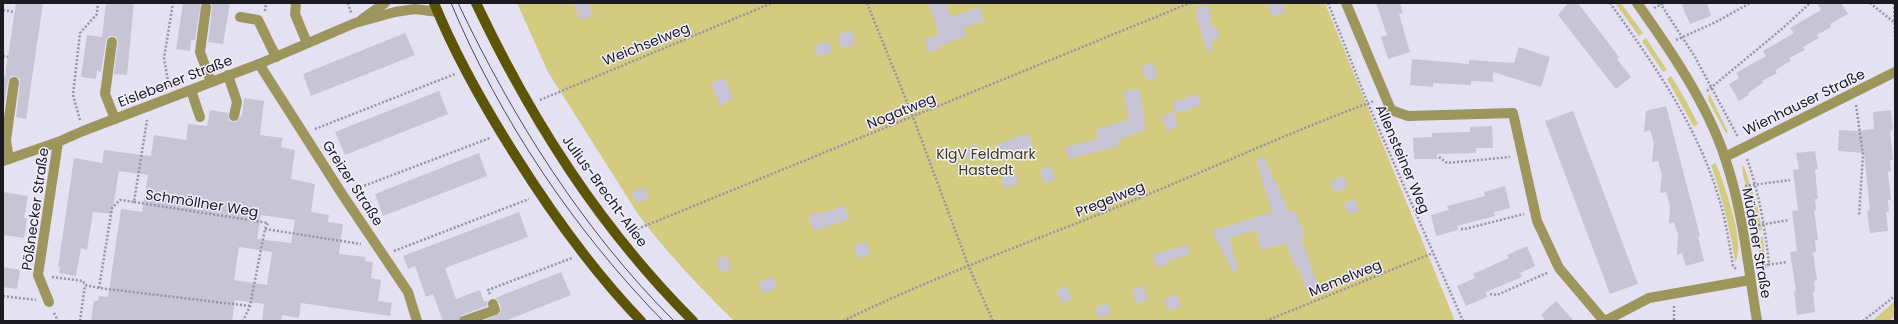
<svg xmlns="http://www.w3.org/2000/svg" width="1898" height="324" font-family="Poppins,sans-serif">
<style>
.green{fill:#d3cb80}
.building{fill:#c7c4d5;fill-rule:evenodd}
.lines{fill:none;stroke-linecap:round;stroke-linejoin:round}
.path{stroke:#9694a2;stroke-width:2.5;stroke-dasharray:2 2;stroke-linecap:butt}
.minor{stroke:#9c965c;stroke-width:10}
.major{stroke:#5c5407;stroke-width:10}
.tram{stroke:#4e4c56;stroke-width:1}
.labels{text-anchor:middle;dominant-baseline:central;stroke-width:3;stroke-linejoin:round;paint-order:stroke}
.street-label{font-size:14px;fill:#1b1a20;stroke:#f2effe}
.park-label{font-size:14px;fill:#3c380f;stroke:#f2effe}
</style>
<rect width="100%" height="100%" fill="#e4e1f3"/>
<g class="green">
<path d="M 517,3 L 1325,3 L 1455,321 L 734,321 C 700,288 666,252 638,214 L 548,72 Z"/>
<polygon points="1615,3 1621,3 1643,33 1639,36"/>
<polygon points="1646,38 1667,70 1663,72 1642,41"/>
<polygon points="1671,76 1685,99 1698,124 1694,127 1667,79"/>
<polygon points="1709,93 1728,132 1726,133 1708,100"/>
<path d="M 1716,163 C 1723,182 1747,245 1735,262 C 1730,228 1722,197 1711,165 Z"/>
<polygon points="1742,166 1744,166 1757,205 1762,230 1757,231 1750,200 1743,175"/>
<polygon points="1763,237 1765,263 1760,264 1758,238"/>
<polygon points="1895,301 1895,316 1889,321 1872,321"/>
</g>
<g class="building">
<polygon points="16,3 43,3 26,119 16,117 20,82 20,79 15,76 11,76 8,81 3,114 3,77 5,77"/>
<polygon points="106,3 134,3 127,75 114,74 118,42 116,37 112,36 109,36 106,41 101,72 97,71 96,79 81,77 87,35 102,37"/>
<polygon points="183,3 201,3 195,40 191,40 190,51 176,49"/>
<polygon points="211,3 230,3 223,44 208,42 212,8"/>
<polygon points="574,3 588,3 593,16 580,20"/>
<polygon points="928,3 946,3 951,17 980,7 984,21 963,28 966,36 939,46 940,49 928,53 925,39 939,34"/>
<polygon points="1276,3 1283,3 1286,13 1272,17 1268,6"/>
<polygon points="1376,3 1400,3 1403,13 1399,14 1410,52 1388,59 1381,37 1387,35"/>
<polygon points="1568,3 1578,3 1584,11 1619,57 1617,59 1631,77 1616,89 1558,15"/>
<polygon points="1681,3 1707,3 1711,16 1690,24"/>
<polygon points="1817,3 1841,3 1848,14 1830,24 1831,27 1817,35 1819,38 1803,47 1805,50 1789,58 1791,61 1775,70 1777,73 1762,81 1763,83 1748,93 1749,95 1739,101 1729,84 1739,78 1736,73 1766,56 1763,51 1794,33 1790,28 1821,10"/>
<polygon points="1209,6 1211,27 1216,26 1219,39 1212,41 1212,51 1207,51 1197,19 1196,7"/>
<polygon points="852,31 855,45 841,48 838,34"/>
<polygon points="405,33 415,55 311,96 303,74"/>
<polygon points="829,41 832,52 818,57 814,46"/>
<polygon points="1519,47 1550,57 1541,87 1493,72 1493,82 1471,81 1471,85 1433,83 1433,87 1410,85 1412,59 1469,64 1469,60 1514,63"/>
<polygon points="1152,62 1158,76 1147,81 1141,67"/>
<polygon points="725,78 733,99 720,106 711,83"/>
<polygon points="1139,89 1146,129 1118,140 1119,146 1068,159 1065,147 1098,139 1096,129 1129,120 1123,92"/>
<polygon points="439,91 448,114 345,155 335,132"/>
<polygon points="1198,94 1201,105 1176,114 1172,102"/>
<path d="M 244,98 L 264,101 L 260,135 L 283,138 L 281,147 L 295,150 L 291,179 L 315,184 L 311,212 L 329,215 L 328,222 L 343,224 L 339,254 L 366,257 L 365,261 L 373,262 L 371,278 L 381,280 L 378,301 L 392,303 L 390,316 L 301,303 L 299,318 L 282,315 L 281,321 L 262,321 L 264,304 L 235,300 L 232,321 L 91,321 L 94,301 L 98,301 L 99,296 L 108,297 L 121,209 L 142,212 L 148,175 L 119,171 L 112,214 L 93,212 L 87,250 L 81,248 L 76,276 L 59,273 L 60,267 L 58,267 L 74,158 L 102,163 L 104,150 L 151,156 L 154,135 L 186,140 L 188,124 L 207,126 L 210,110 L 228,113 L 229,121 L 236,122 L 242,115 ZM 261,215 L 295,220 L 291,243 L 257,239 ZM 239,247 L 272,252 L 267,285 L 234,280 Z"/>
<polygon points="1666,106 1700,236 1698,237 1704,261 1686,266 1682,253 1677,255 1678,235 1674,222 1669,224 1670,205 1666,192 1660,193 1662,175 1658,161 1652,162 1654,143 1650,130 1644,132 1646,111"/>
<polygon points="1891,110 1893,130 1890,131 1893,160 1890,160 1891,171 1888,172 1891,200 1888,200 1889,212 1886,212 1888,231 1870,233 1867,211 1870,210 1864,153 1838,151 1839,130 1857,131 1874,129 1873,112"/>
<polygon points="1573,111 1638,284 1610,294 1545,121"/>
<polygon points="1173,112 1178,126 1167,131 1162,116"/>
<polygon points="1492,126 1493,148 1476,148 1476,153 1437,154 1437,159 1414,159 1413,138 1432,137 1432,133 1470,132 1470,127"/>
<polygon points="1028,133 1033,147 1003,158 998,144"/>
<polygon points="977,144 982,155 969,161 964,150"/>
<polygon points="1815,151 1818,169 1815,170 1818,199 1815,199 1816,210 1814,210 1818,240 1815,240 1816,252 1813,252 1817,280 1814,281 1815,291 1813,292 1815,312 1797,315 1794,291 1796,291 1790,252 1797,251 1792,211 1798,210 1793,170 1799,169 1796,153"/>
<polygon points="479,153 487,176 383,216 375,194"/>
<polygon points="1264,157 1275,183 1277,182 1283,201 1285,201 1288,212 1294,210 1305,235 1301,237 1318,286 1306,290 1298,266 1295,267 1286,243 1261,250 1256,230 1229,238 1238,270 1233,272 1212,231 1272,212 1256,159"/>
<polygon points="1050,166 1056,179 1045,184 1040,170"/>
<polygon points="1014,172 1019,184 1005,189 1001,178"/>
<polygon points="1343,176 1348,187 1335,193 1330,182"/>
<polygon points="1505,186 1510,208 1494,212 1495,216 1457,226 1458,230 1436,236 1431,215 1449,210 1447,206 1485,196 1484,192"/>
<polygon points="645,187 649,198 636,203 632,192"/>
<polygon points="3,192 28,196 24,218 27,219 24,238 3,235"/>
<polygon points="1355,199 1359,211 1348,214 1344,203"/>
<polygon points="844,206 849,219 814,231 808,216 818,212 819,214"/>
<polygon points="519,212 528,237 445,268 456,299 480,290 484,302 488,301 487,306 462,315 458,321 443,321 433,294 426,297 415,266 408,269 403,256"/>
<polygon points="866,241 870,255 858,259 853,246"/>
<polygon points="1188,245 1190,254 1168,261 1169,264 1156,267 1153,254"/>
<polygon points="1527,246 1535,266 1520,273 1522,277 1486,292 1487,297 1466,306 1457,286 1475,278 1473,274 1509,258 1507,255"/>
<polygon points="727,256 731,269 720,272 716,259"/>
<polygon points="3,267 20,270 17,289 3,287"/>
<polygon points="561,272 571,295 505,321 483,321 500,314 501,308 499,302 495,298"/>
<polygon points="773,277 777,288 762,293 759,282"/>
<polygon points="1067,286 1072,299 1062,303 1056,291"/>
<polygon points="1144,286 1148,300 1136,304 1132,290"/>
<polygon points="1177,294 1181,306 1168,311 1163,299"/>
<polygon points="1556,301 1574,321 1546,321 1541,315"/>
<polygon points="1108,303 1111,314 1098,318 1095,307"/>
</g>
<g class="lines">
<g class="path">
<polyline points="348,3 351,13"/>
<polyline points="867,3 913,117 968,265 993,321"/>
<polyline points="1328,3 1368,104 1463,321"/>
<path d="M 1610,3 C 1652,62 1695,122 1717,192 C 1725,216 1729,241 1733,266 L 1737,270"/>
<polyline points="1660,3 1695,57 1738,137"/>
<polyline points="1870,3 1895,23"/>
<polyline points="1894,3 1895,39"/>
<polyline points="1654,8 1664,3"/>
<polyline points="3,10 14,12"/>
<polyline points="265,11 266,3"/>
<polyline points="1676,40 1716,22 1750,3"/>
<polyline points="3,56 8,57"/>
<polyline points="169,87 164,58 173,3"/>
<polyline points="1707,91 1783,28 1810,3"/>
<polyline points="540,100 772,3"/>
<polyline points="1856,105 1863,155 1859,216"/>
<polyline points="80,120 73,95 80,33 97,14 98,3"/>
<polyline points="315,129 455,74"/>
<polyline points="1439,157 1447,163 1510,157"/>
<path d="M 1747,159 C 1759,193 1765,227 1769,264 L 1761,271"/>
<polyline points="1745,186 1790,180"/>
<polyline points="353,190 490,138"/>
<polyline points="134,202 268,223 265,229 250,306 243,321"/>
<polyline points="1754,226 1789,220"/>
<polyline points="265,229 361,244"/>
<polyline points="1461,229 1465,229 1524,214"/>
<polyline points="630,232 1190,3"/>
<polyline points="394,251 529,199"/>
<polyline points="1760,266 1787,262"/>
<polyline points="52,277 83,281 85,285 99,288 250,306"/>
<polyline points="99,288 112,208 120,200 134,202 147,120"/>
<polyline points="490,294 488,290 572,258"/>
<polyline points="1490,294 1497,295 1549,272"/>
<polyline points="3,296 36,300"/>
<polyline points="1674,306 1674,321"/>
<polyline points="54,313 58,321"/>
<polyline points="80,321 85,285"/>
<path d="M 843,321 C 935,276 1031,242 1125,204 C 1208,170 1290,132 1374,101"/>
<polyline points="1266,321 1433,253"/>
<polyline points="1863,321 1895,296"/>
</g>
<g class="minor">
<polyline points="296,3 295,14 307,43"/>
<polyline points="1346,3 1391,110 1408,116 1513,113 1537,221 1559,268 1604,321"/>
<path d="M 1637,3 C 1669,48 1708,105 1725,158 C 1743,211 1748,266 1757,321"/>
<polyline points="206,7 200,52 211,82"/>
<polyline points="240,17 258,20 276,57"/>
<polyline points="362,19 385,3"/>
<polyline points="112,42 105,94 115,119"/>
<polyline points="259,64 342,194 408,292 417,321"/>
<polyline points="228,75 237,102 234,116"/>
<polyline points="191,90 200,117"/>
<polyline points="1725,157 1895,72"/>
<polyline points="9,159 6,140 14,82"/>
<polyline points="3,161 58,142 83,131 259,64 355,23 395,12 415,9 438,12"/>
<polyline points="49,302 38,275 58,142"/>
<polyline points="464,321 495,310 493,304"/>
<polyline points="1605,321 1649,298 1750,280"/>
</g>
<g class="major">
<path d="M 434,3 C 456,57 484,106 515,155 C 552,214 593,271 641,321"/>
<path d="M 476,3 C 532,121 600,228 693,321"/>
</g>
<g class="tram">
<path d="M 451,3 C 500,120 575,231 663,321"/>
<path d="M 458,3 C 513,119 583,230 674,321"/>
</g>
</g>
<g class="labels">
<g class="street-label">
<text transform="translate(646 44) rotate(-22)">Weichselweg</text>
<text transform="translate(175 81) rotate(-21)">Eislebener Straße</text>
<text transform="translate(1804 102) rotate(-26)">Wienhauser Straße</text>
<text transform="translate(901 111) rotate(-22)">Nogatweg</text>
<text transform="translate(1403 159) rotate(67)">Allensteiner Weg</text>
<text transform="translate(353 183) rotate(57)">Greizer Straße</text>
<text transform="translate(605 191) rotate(54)">Julius-Brecht-Allee</text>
<text transform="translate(1110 199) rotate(-22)">Pregelweg</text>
<text transform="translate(202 203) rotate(9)">Schmöllner Weg</text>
<text transform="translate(35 209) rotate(-82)">Pößnecker Straße</text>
<text transform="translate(1757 243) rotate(80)">Müdener Straße</text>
<text transform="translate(1345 278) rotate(-22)">Memelweg</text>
</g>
<g class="park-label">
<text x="986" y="154">KlgV Feldmark<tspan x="986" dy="16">Hastedt</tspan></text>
</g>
</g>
<rect width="1898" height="324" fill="none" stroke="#1b1a20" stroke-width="8"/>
</svg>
